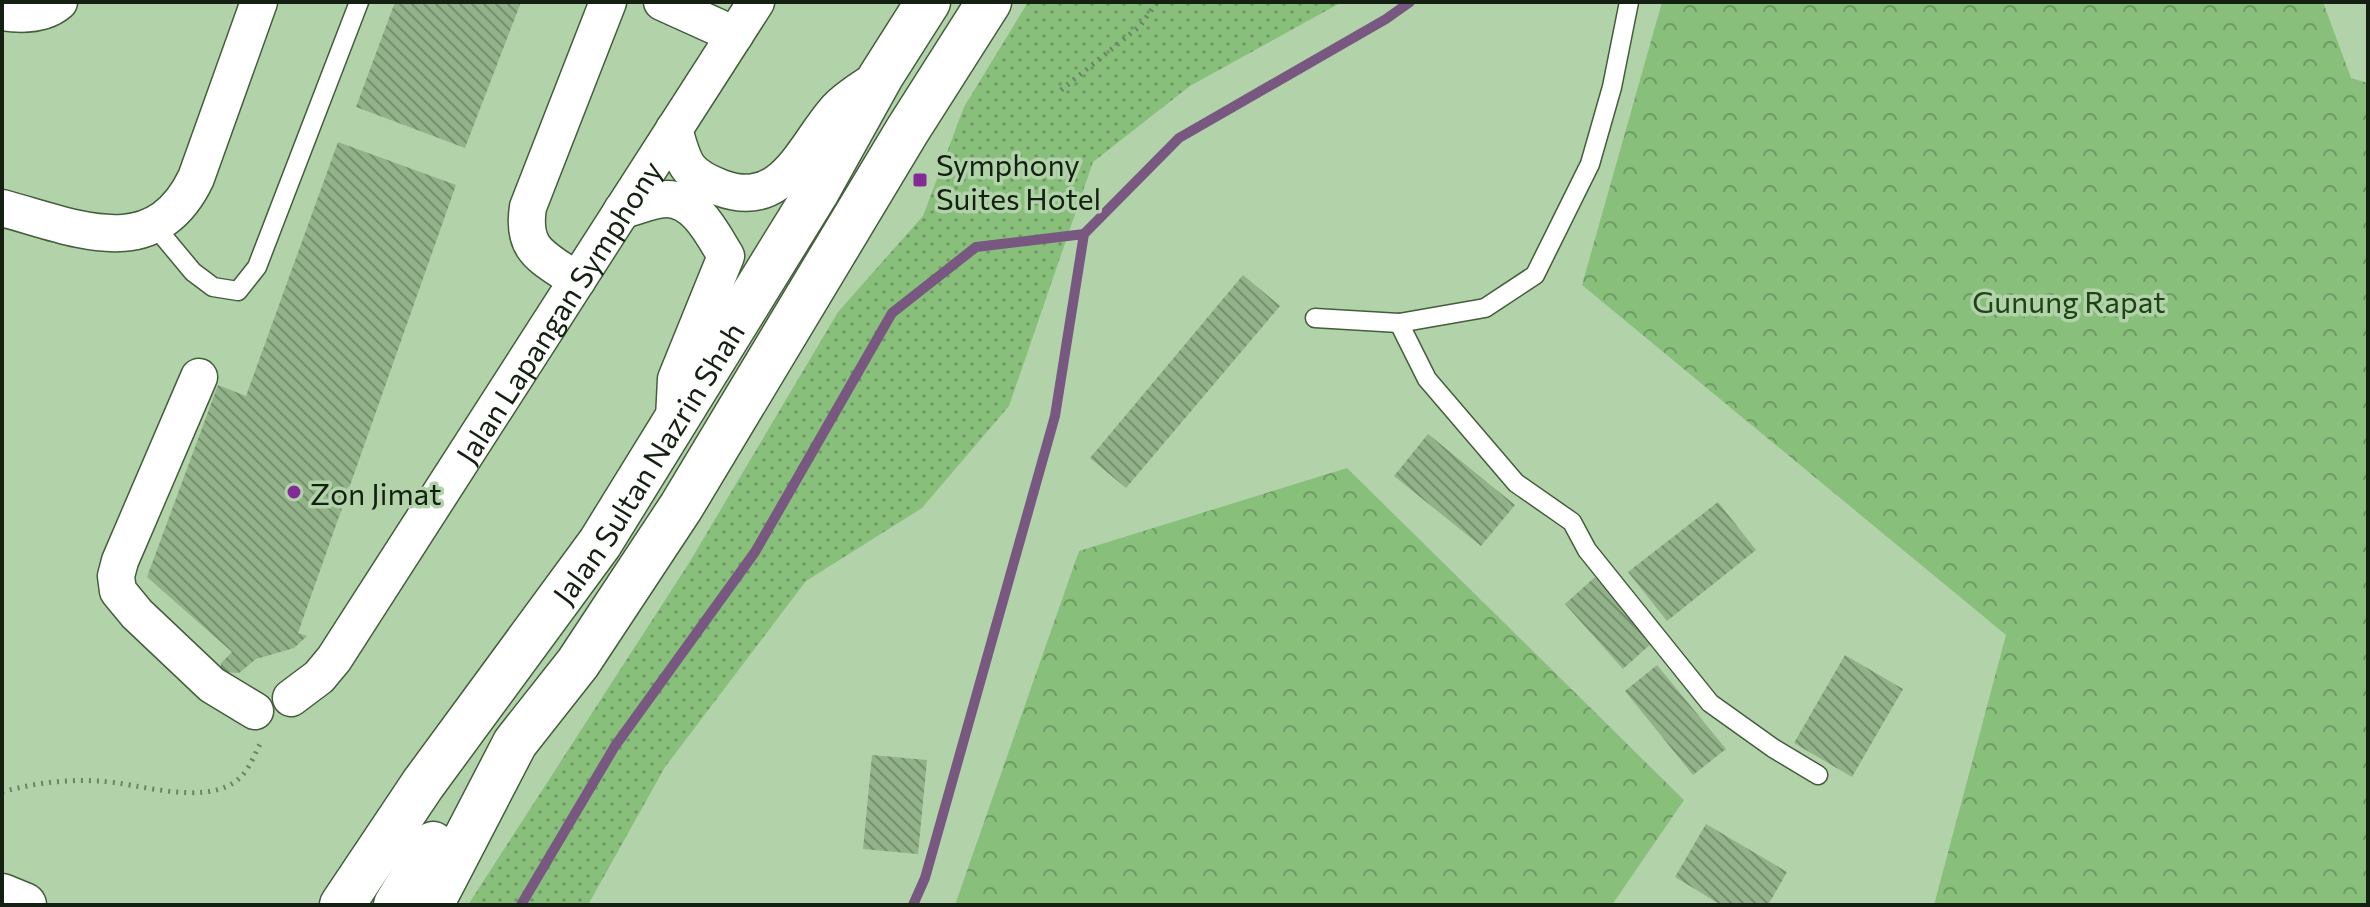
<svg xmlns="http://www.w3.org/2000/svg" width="2370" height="907" font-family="Commissioner,sans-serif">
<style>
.grass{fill:url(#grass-dots)}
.forest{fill:url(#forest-crowns)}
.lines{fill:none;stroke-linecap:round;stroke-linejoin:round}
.stream{stroke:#785780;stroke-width:10}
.building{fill:url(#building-back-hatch)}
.lane-casing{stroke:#425e3b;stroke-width:21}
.street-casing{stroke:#425e3b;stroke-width:39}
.secondary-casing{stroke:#425e3b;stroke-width:47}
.highway-casing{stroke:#425e3b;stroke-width:47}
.path{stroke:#6b8366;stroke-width:5;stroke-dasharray:2 6;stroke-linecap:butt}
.lane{stroke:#fff;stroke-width:18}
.street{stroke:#fff;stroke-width:36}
.secondary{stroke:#fff;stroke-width:44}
.highway{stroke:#fff;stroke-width:44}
.poi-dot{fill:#832a97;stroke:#b2d3aa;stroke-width:3}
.labels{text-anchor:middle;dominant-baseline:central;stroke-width:7;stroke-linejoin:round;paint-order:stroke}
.poi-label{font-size:30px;fill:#142011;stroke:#b2d3aa;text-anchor:start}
.park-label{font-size:30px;fill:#1e4315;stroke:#b2d3aa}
.street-label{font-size:30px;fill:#142011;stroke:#b2d3aa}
</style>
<defs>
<pattern id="grass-dots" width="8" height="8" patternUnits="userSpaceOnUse" patternTransform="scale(2)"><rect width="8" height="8" fill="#88bf7b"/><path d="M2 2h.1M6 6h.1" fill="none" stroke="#6e9b63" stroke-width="1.8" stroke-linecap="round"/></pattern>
<pattern id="forest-crowns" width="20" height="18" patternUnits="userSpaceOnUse" patternTransform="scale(2)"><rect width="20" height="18" fill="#88bf7b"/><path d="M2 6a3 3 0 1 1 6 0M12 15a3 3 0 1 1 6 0" fill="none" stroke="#6e9b63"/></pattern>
<pattern id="building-back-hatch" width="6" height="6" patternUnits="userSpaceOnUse" patternTransform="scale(2)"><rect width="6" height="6" fill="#92b28a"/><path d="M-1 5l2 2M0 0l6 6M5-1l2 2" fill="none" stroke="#76906f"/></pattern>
</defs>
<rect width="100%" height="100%" fill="#b2d3aa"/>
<polygon class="grass" points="1028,2 1342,2 1190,86 1093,162 1009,406 922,508 806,581 665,767 588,905 468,905 689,563 838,312 923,216 964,107"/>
<g class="forest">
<polygon points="1662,2 2323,2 2351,78 2368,83 2368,905 1934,905 2006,635 1582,285"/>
<polygon points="1347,468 1684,800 1612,905 955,905 1079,551"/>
</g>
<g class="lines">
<g class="stream">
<polyline points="521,905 615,746 755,552 892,313 976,247 1084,234"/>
<polyline points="913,905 925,878 1055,416 1084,234 1179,138 1386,19 1410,2"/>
</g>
</g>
<g class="building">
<polygon points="395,2 521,2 465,148 356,107"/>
<polygon points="338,142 456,185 298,633 307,636 294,648 256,659 239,673 221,672 221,663 232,652 147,577 218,385 246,396"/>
<polygon points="1243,275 1280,306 1126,488 1090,458"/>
<polygon points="1428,434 1515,505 1481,546 1394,476"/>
<polygon points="1718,502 1756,550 1667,621 1628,572"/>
<polygon points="1595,577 1653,642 1623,669 1565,604"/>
<polygon points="1845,655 1903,689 1852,777 1794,743"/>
<polygon points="1657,665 1726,749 1693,775 1625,691"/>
<polygon points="872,755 927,760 918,854 863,849"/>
<polygon points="1706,824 1787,872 1768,905 1721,905 1675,877"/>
</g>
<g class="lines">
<defs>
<g id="lane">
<polyline points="153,224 193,272 213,287 238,291 257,267 359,2"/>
<polyline points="1315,318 1399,323 1485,308 1535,275 1590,164 1612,87 1629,2"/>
<polyline points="1399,323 1427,379 1516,483 1572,522 1587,550 1710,703 1773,748 1818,775"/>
</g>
<g id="street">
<polyline points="662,2 735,35"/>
<path d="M 2,12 C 21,15 44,15 59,2"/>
<path d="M 674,129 C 684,164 685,174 721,188 C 784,211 803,147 837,109 C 848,97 864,88 877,79"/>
<path d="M 2,208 C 74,227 154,266 196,178 L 259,2"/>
<path d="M 622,210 C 636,207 653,199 667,199 C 696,199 713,235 726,256 L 676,379 L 674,419"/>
<path d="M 577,281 C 544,257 521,252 528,207 L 608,2"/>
<polyline points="199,377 120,561 116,576 118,591 137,614 212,685 255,711"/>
<path id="s1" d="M 291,698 L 319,677 L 334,659 L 756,2"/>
</g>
<polyline id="secondary" points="2,896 24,905"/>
<g id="highway">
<path id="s2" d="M 342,905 L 423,784 L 600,543 L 816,193 L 881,76 L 928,2"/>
<polyline points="396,905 433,844"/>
<polyline points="431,905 515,743 578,663 681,507 907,131 989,2"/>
</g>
</defs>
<use href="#lane" class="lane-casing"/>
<use href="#street" class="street-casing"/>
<use href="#secondary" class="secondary-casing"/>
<use href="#highway" class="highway-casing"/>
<g class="path">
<polyline points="1061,90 1140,26 1157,2"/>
<path d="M 2,792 C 34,783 66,779 99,781 C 137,783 198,805 233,783 C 247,775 253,758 260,744"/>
</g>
<use href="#lane" class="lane"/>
<use href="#street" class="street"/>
<use href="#secondary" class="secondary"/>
<use href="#highway" class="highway"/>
</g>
<g class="poi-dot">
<rect x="912" y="172" width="16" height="16" rx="4"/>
<circle cx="294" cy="492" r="8"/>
</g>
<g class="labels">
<g class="poi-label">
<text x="936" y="163">Symphony<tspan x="936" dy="34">Suites Hotel</tspan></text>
<text x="310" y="492">Zon Jimat</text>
</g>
<g class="park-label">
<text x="2069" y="300">Gunung Rapat</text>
</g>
<g class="street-label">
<text stroke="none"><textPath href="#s1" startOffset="472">Jalan Lapangan Symphony</textPath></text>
<text stroke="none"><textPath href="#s2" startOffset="538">Jalan Sultan Nazrin Shah</textPath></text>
</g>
</g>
<rect width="2370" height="907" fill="none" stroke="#142011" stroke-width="8"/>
</svg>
